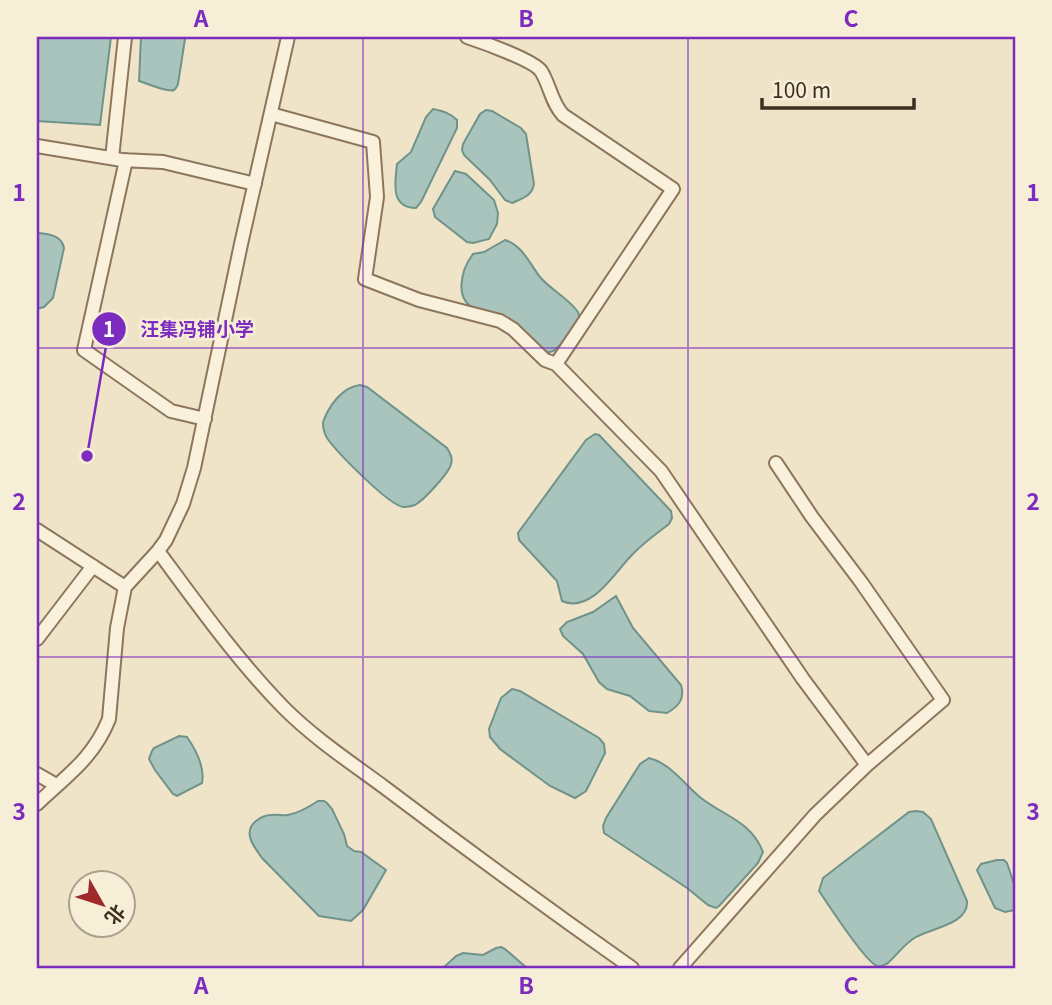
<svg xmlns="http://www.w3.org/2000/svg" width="1052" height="1005" font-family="Georgia,'Noto Sans SC',serif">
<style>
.water{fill:#a9c4bc;stroke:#6f938a;stroke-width:2}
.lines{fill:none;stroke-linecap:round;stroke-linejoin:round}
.minor-casing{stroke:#8d765c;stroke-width:16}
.minor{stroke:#faf1dc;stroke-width:12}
.grid{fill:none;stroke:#7b2cbf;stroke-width:2;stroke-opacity:0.55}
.leader{fill:none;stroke:#7b2cbf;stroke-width:2.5}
.callout-dot{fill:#7b2cbf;stroke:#f7eed8;stroke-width:2.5}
.mark-label{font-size:21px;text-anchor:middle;font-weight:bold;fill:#fff}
.callout-label{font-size:19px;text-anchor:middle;font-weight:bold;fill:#7b2cbf;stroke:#f7eed8;stroke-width:5;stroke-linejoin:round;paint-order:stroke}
.neatline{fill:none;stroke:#7b2cbf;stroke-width:2.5}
.grid-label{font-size:23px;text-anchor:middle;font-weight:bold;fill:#7b2cbf}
</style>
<rect width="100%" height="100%" fill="#f0e4c8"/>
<path class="water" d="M37,37H111L100,125L37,121Z
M141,37H183L185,39L178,84C177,86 176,89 174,90C168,93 146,83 139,81Z
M433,109C443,111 450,113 457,120V128L421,202L416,208C390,208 395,182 397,164L411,152L426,117Z
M486,110L492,111L521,128L526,134L534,184C532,196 523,198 512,203L505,200L490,180L464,155L462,150L463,144L480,114Z
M455,171L466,174L494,200L498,213L497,224L489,239L473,243L467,242L435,217L433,209Z
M37,233C48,234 62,235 64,248L53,298L44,307L37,309Z
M505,240C522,245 530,264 540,277C551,290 568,298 578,312L579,316L578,319C573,327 560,351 550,352C538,353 523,328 513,322C502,314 488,315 477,310C453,300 461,270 473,254L484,252Z
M360,385L367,387L447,448C450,453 453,458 451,464C449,473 424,500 415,505C412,506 408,507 404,507C390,507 336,451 327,438C324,433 323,427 323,422C329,406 342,387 360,385Z
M595,434L599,435L671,511L672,518L669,524C656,534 642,544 631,556C615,572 591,614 562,601L557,581L519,540L518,533L586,440Z
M616,596L633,628L681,685C685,699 679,706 667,713L649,711L630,696L607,689L599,682L583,654L563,636L560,629L567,622L593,612Z
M512,689L520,691L599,738L604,744L605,753L586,791L575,798L550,786L500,749L490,737L489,729L501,698Z
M179,736L187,737C196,750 205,767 202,783L177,796L173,794L155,770L149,759L152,751L154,748Z
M649,758C670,763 685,785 701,798C724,816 751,821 763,852L758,863L719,906L716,908L708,905L687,888L604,833L603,826L606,818L640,764Z
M318,801H324L327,803L332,809L344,834L347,846L354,851L361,852L386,870L363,910L351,921L319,916L262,858C254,847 242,832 256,821C261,817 266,815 271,815C277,814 283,816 288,815C299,813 309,807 318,801Z
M916,811L923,812L931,819L967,901C969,924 932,928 916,937C905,943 897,955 888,963C884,965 882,967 877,966C865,962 828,904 819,891L823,878L909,812Z
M997,860H1004L1007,863L1015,887V910L1005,912L995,908L977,870L981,864Z
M501,947L505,949L527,968H443L456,956L463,953L483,955L496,948Z"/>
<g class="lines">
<g class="minor-casing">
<path id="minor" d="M467,37C482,42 533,60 541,71C550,85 551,102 563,115L673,189L556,364
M271,114L373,142L377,197L365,279L419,300L500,321L513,329L545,360L556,364L661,471L803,679L867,765
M37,146L122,160L163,162L255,184
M112,158L125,37
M126,160L84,350L171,411L205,419
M37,530L125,587L158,551L166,540L183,504L194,468L241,244L288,37
M158,551C198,605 237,660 284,708C314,738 350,762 384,787C466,849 548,909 632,968
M37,639L93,566
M37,774L56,785
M37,804C66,776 93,759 109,719L117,628L125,587
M680,968L815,815L867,765L943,700L861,582L812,517L776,463"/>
</g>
<use href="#minor" class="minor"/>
</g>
<path class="grid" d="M363,37V968M688,37V968M37,348H1015M37,657H1015"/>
<path class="leader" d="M87 456L109 329"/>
<g class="callout-dot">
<circle cx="87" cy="456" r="7"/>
<circle cx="109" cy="329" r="18"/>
</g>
<g class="mark-label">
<text x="109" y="337">1</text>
</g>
<g class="callout-label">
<text x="197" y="336">汪集冯铺小学</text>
</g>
<rect width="1052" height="1005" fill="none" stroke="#f7eed8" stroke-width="77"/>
<g transform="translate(102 904) rotate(129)"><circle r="33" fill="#f7eed8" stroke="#ada18e" stroke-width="2"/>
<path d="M0-5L12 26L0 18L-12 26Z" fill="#9e2a2b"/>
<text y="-10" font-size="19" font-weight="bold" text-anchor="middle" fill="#3d2e20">北</text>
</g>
<path d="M762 98v10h152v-10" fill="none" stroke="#3d2e20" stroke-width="3.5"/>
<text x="772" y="98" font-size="21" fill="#3d2e20" stroke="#f7eed8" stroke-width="5" paint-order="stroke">100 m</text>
<rect x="38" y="38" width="976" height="929" class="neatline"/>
<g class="grid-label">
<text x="201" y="27">A</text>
<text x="526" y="27">B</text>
<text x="851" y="27">C</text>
<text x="19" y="201">1</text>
<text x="1033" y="201">1</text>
<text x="19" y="510">2</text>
<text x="1033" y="510">2</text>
<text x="19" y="820">3</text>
<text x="1033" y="820">3</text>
<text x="201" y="994">A</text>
<text x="526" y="994">B</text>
<text x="851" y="994">C</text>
</g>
</svg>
